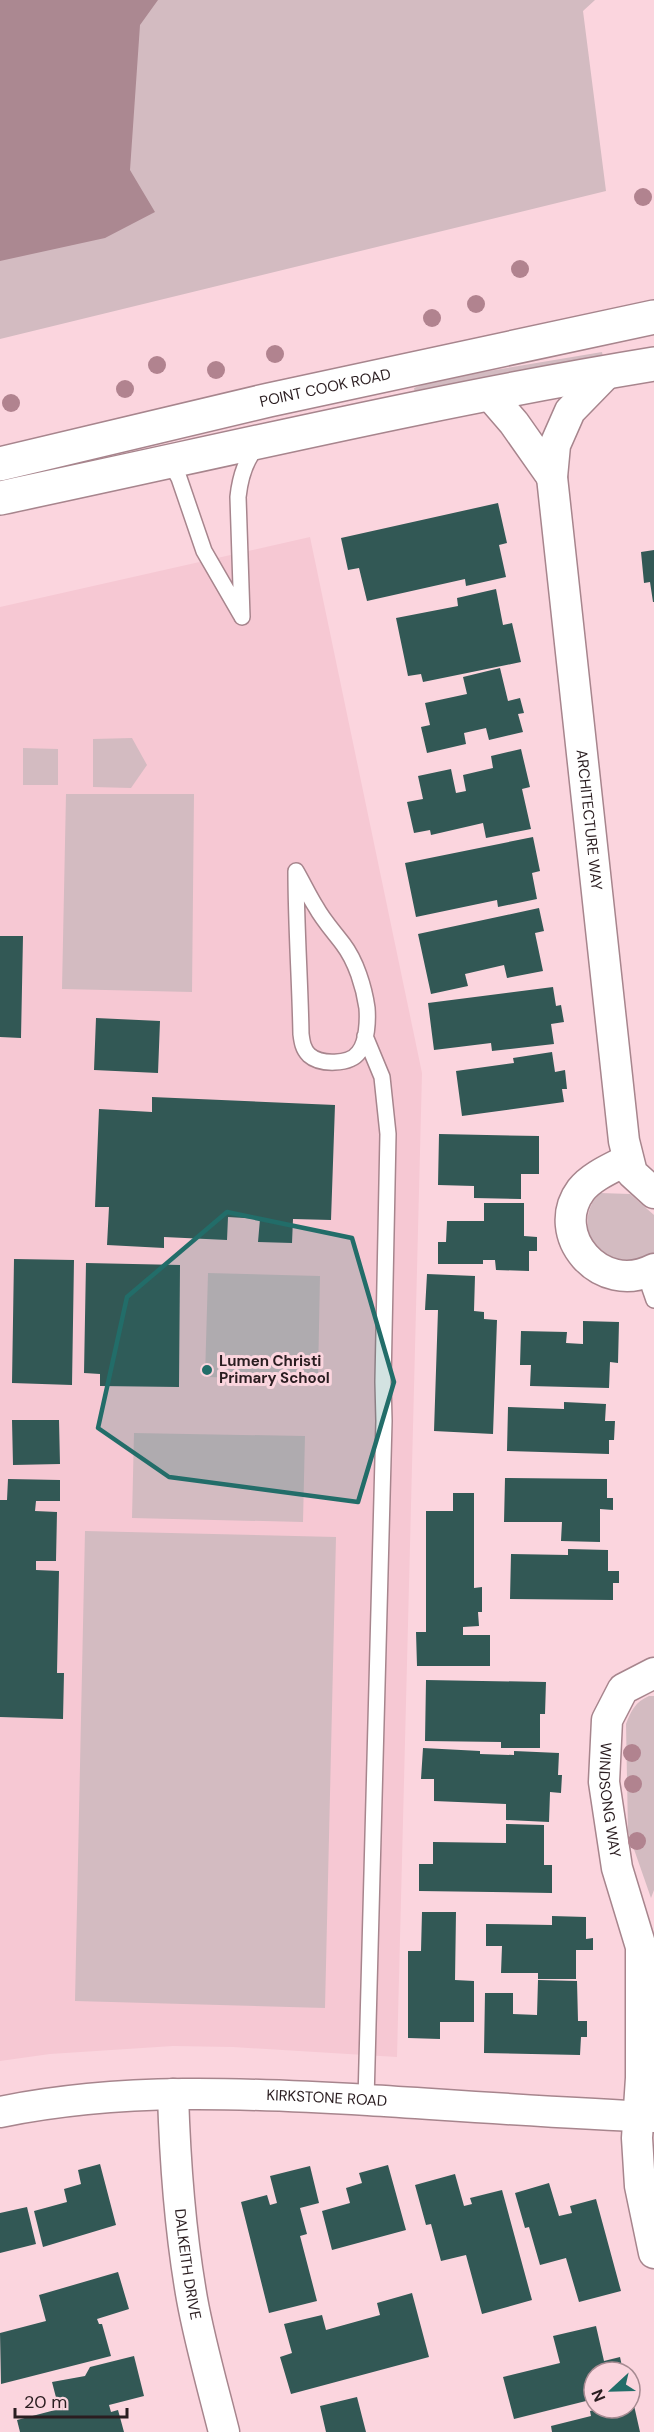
<svg xmlns="http://www.w3.org/2000/svg" width="654" height="2432" font-family="'DM Sans',sans-serif">
<style>
.built{fill:#f6c8d3}
.green{fill:#d3bbc1}
.water{fill:#ab8891}
.building{fill:#325855}
.lines{fill:none;stroke-linecap:round;stroke-linejoin:round}
.lane-casing{stroke:#a7858d;stroke-width:18}
.street-casing{stroke:#a7858d;stroke-width:33}
.secondary-casing{stroke:#a7858d;stroke-width:36}
.lane{stroke:#fff;stroke-width:15}
.street{stroke:#fff;stroke-width:30}
.secondary{stroke:#fff;stroke-width:33}
.tree{fill:#b1838f}
.marked{fill:#226d69;fill-opacity:0.2;stroke:#226d69;stroke-width:4.5;stroke-linejoin:round}
.poi-dot{fill:#226d69;stroke:#fbd5de;stroke-width:2}
.labels{text-anchor:middle;stroke-width:6;stroke-linejoin:round;paint-order:stroke}
.street-label{font-size:15px;fill:#2a1d20;stroke:#fbd5de}
.poi-label{font-size:15px;font-weight:bold;fill:#2a1d20;stroke:#fbd5de;text-anchor:start}
</style>
<rect width="100%" height="100%" fill="#fbd5de"/>
<path class="built" d="M310,537L422,1073L397,2057L233,2047L173,2046L50,2054L0,2061V607Z"/>
<path class="green" d="M0,0H595L583,11L606,191L0,339Z
M602,352L603,357L415,393L414,388L435,380Z
M132,738L147,765L131,788L93,787V739Z
M23,748L58,749V785H23Z
M66,794H194L192,992L62,989Z
M600,1193L630,1194L654,1215V1253L650,1256C640,1259 628,1263 617,1260C586,1253 578,1214 600,1193Z
M208,1273L320,1276L318,1379L205,1377Z
M134,1433L305,1436L303,1522L132,1518Z
M85,1531L336,1537L325,2008L75,2001Z
M649,1696H654V1890L651,1898L628,1832L626,1724C631,1711 635,1702 649,1696Z"/>
<path class="water" d="M0,0H158L140,25L130,170L155,212L105,238L0,261Z"/>
<path class="building" d="M498,503L507,543L499,545L506,577L466,586L465,579L367,601L359,568L348,570L341,538Z
M654,550V602H653L650,582L644,583L641,552Z
M496,589L503,625L512,623L521,662L423,682L421,674L408,676L396,618L458,606L457,598Z
M500,668L508,701L520,698L524,713L518,714L523,732L489,740L486,728L464,733L466,744L427,753L421,727L430,725L425,703L467,694L463,677Z
M521,749L530,787L522,789L531,829L486,838L483,823L431,835L430,830L414,833L407,802L423,799L418,776L451,769L456,793L466,791L463,775L493,768L491,756Z
M533,837L540,871L532,873L537,899L498,907L497,900L416,917L405,863Z
M539,908L544,931L535,933L543,971L507,978L504,965L465,974L468,986L431,994L418,934Z
M0,936H23L21,1038L0,1037Z
M553,987L556,1006L561,1005L564,1022L551,1024L554,1044L492,1051L491,1043L434,1050L428,1003Z
M96,1018L160,1021L158,1073L94,1070Z
M552,1052L555,1072L565,1070L567,1089H562L564,1102L462,1116L456,1071L514,1063L513,1058Z
M152,1097L335,1105L331,1220L293,1219L292,1243L258,1242L260,1219L228,1217L227,1240L164,1237V1248L107,1245L109,1207H95L99,1109L152,1112Z
M439,1134L539,1136V1174H521V1199L474,1198V1186L438,1185Z
M484,1203H524V1236L537,1237V1251H529V1271L496,1270L495,1260H483V1264H438V1242H446L447,1221H484Z
M14,1259L74,1260L72,1385L12,1383Z
M86,1263L180,1265L179,1387L100,1386V1374L84,1373Z
M427,1274L475,1276L474,1311L484,1312V1319L497,1320L493,1434L434,1431L438,1310H425Z
M583,1321L619,1322L618,1363L610,1362L609,1388L530,1386L531,1365H520L521,1331L567,1332L566,1343L583,1344Z
M564,1402L606,1404L605,1421H615L614,1440H609V1454L507,1451L508,1407L564,1409Z
M12,1420H59L60,1464L13,1465Z
M505,1478L607,1479V1498H613V1510L600,1509V1542L561,1541L562,1522H504Z
M8,1479L60,1480V1501H36L35,1511L57,1512L56,1561H36V1570L59,1571L57,1673H64L63,1719L0,1717V1500H7Z
M453,1493H474V1588L482,1587V1612H478L479,1626L463,1627V1635H490V1666H417L416,1632H426V1511H453Z
M568,1549L608,1550V1571H619V1583H613V1600L510,1599L511,1554L568,1555Z
M426,1680L546,1682L545,1714H540V1748H501V1742L425,1741Z
M423,1748L480,1751V1754L514,1755V1751L559,1753L558,1775H562L561,1793L550,1792L549,1822L506,1820V1804L434,1801V1779H421Z
M506,1824L544,1825V1865H552V1893L419,1891V1864H433V1842L506,1843Z
M422,1912H456L455,1980L474,1981V2022H440V2039L408,2038V1951H421Z
M552,1916L586,1917V1939L593,1938V1950H576V1979H538V1973H501L502,1946H486V1924L552,1925Z
M538,1980L577,1981L578,2021H587V2037H581L580,2055L484,2053L485,1993H513V2014L537,2015Z
M100,2164L116,2225L43,2247L34,2211L67,2202L64,2189L81,2184L78,2170Z
M388,2165L406,2230L332,2250L322,2211L350,2203L346,2188L362,2183L359,2173Z
M310,2166L319,2203L300,2208L307,2234L300,2236L317,2301L269,2313L241,2202L267,2195L270,2205L277,2203L270,2176Z
M455,2174L464,2206L472,2204L470,2198L502,2190L532,2300L482,2314L466,2255L441,2261L431,2224L426,2225L415,2185Z
M549,2183L559,2216L572,2213L570,2206L596,2199L621,2291L579,2302L566,2258L540,2265L529,2227L525,2228L515,2193Z
M27,2207L36,2244L0,2253V2213Z
M118,2272L129,2309L97,2319L99,2324H102L111,2356L1,2384L0,2333L46,2321L39,2295Z
M412,2293L429,2357L291,2394L280,2357L292,2353L284,2324L322,2315L326,2330L380,2315L377,2303Z
M596,2326L604,2361L620,2357L623,2371L594,2372V2399L514,2419L503,2377L560,2363L553,2336Z
M134,2356L144,2396L109,2405L111,2412L118,2410L124,2432H20L17,2420L59,2409L52,2382L85,2376L90,2367Z
M357,2397L366,2432H326L320,2406Z
M630,2401H633L640,2432H552L551,2426L591,2416L590,2411L602,2408H630Z"/>
<g class="lines">
<g class="lane-casing">
<path id="lane" d="M170,462L179,478L204,551L241,615
M242,617L238,497C240,478 245,460 258,445
M296,871C303,883 309,896 316,907C323,920 334,932 343,944C356,961 364,987 367,1008C368,1021 367,1042 359,1052C350,1065 320,1065 309,1055C303,1049 302,1042 301,1034C300,980 296,926 296,871Z
M365,1036L382,1077L388,1134L383,1382L384,1421L366,2100
M645,1274L654,1300"/>
</g>
<g class="street-casing">
<g id="street">
<path id="s1" d="M609,371L570,411L555,445L552,477L624,1141L632,1173L654,1193"/>
<path d="M489,394L514,423L552,477"/>
<path d="M627,1160C612,1168 592,1176 581,1190C548,1234 600,1297 654,1269"/>
<path id="s2" d="M654,1673L623,1689L607,1720L604,1782L617,1868L641,1947V2078L637,2138L640,2186L654,2253"/>
<path id="s3" d="M173,2094C175,2162 180,2231 192,2299C200,2343 213,2388 224,2432"/>
<path id="s4" d="M0,2112C121,2087 245,2093 368,2100C463,2106 558,2113 654,2117"/>
</g>
</g>
<g class="secondary-casing">
<g id="secondary">
<path id="s5" d="M0,464L269,400L654,317"/>
<path d="M0,498C218,452 434,400 654,364"/>
</g>
</g>
<use href="#lane" class="lane"/>
<use href="#street" class="street"/>
<use href="#secondary" class="secondary"/>
</g>
<g class="tree">
<circle cx="643" cy="197" r="9"/>
<circle cx="520" cy="269" r="9"/>
<circle cx="476" cy="304" r="9"/>
<circle cx="432" cy="318" r="9"/>
<circle cx="275" cy="354" r="9"/>
<circle cx="157" cy="365" r="9"/>
<circle cx="216" cy="370" r="9"/>
<circle cx="125" cy="389" r="9"/>
<circle cx="11" cy="403" r="9"/>
<circle cx="632" cy="1753" r="9"/>
<circle cx="633" cy="1784" r="9"/>
<circle cx="637" cy="1841" r="9"/>
</g>
<path class="marked" d="M227,1212L352,1238L394,1382L358,1502L169,1477L98,1428L127,1297Z"/>
<circle class="poi-dot" cx="207" cy="1370" r="6"/>
<g class="labels">
<g class="street-label">
<text dy="5" stroke="none"><textPath href="#s5" startOffset="334">POINT COOK ROAD</textPath></text>
<text dy="5" stroke="none"><textPath href="#s1" startOffset="470">ARCHITECTURE WAY</textPath></text>
<text dy="5" stroke="none"><textPath href="#s2" startOffset="150">WINDSONG WAY</textPath></text>
<text dy="5" stroke="none"><textPath href="#s4" startOffset="328">KIRKSTONE ROAD</textPath></text>
<text dy="5" stroke="none"><textPath href="#s3" startOffset="171">DALKEITH DRIVE</textPath></text>
</g>
<g class="poi-label">
<text x="219" y="1366">Lumen Christi<tspan x="219" dy="17">Primary School</tspan></text>
</g>
</g>
<g transform="translate(612 2390) rotate(248)"><circle r="28" fill="#fbd5de" stroke="#a78b92" stroke-width="1.5"/>
<path d="M0-4.5L10 22L0 15L-10 22Z" fill="#226d69"/>
<text y="-9" font-size="16" font-weight="bold" text-anchor="middle" fill="#2a1d20">N</text>
</g>
<path d="M15 2408v9h112v-9" fill="none" stroke="#2a1d20" stroke-width="3"/>
<text x="24" y="2408" font-size="18" fill="#2a1d20" stroke="#fbd5de" stroke-width="4.5" paint-order="stroke">20 m</text>
</svg>
